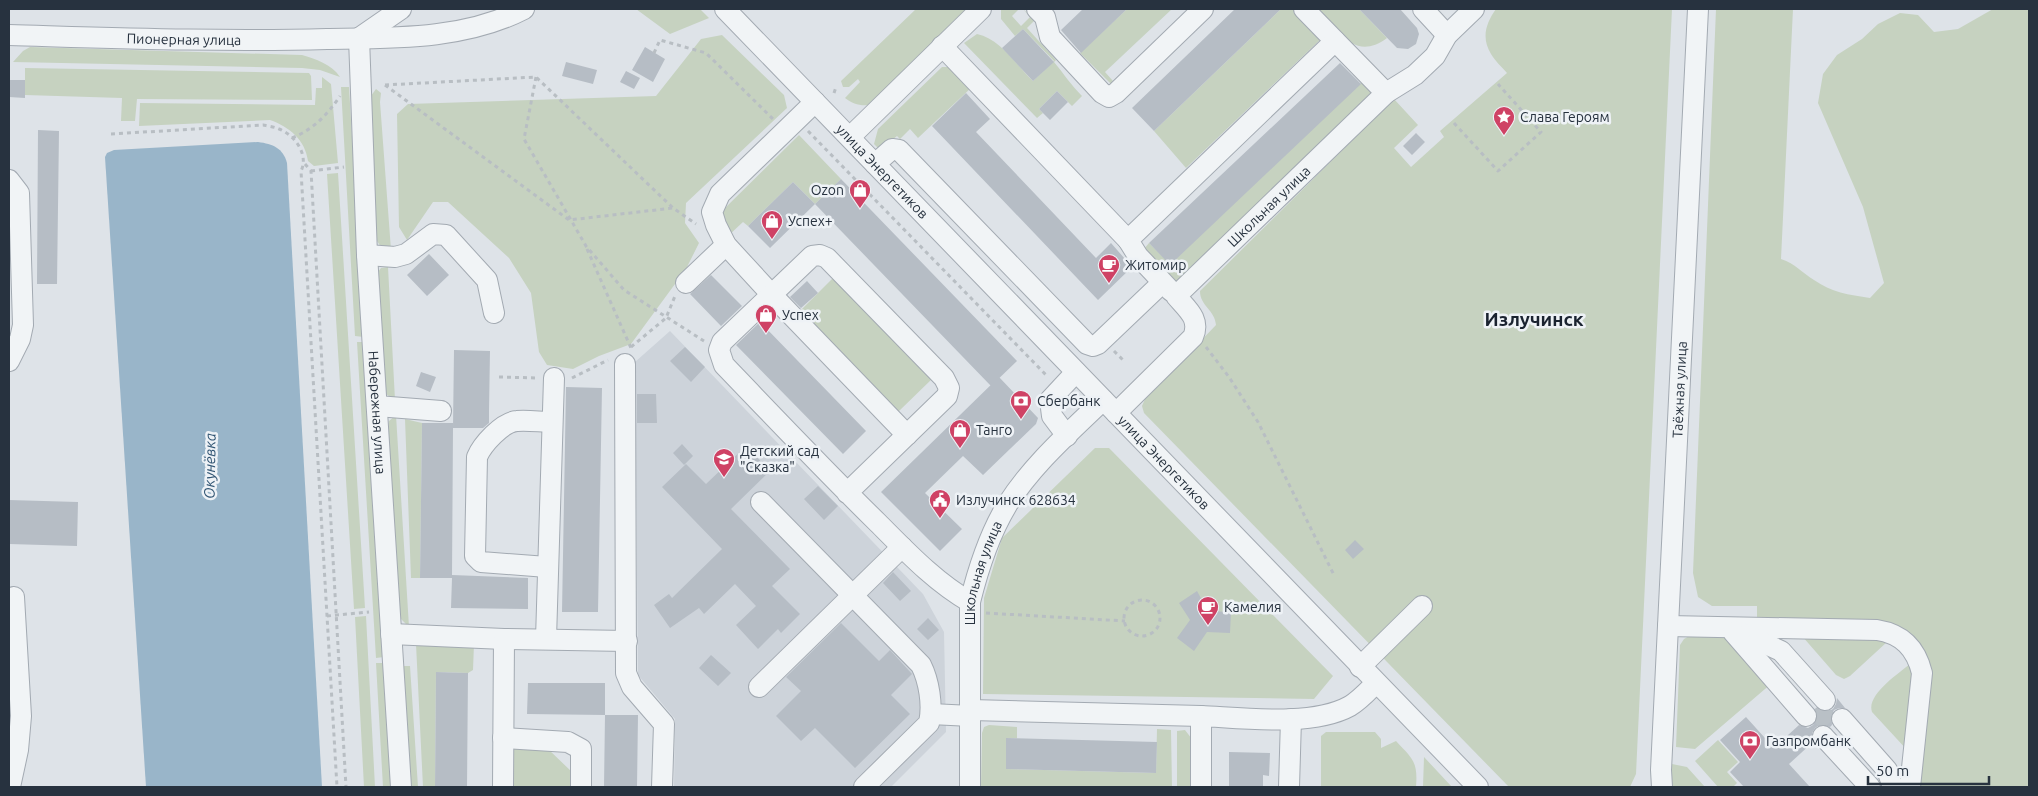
<svg xmlns="http://www.w3.org/2000/svg" width="2038" height="796" font-family="Ubuntu,sans-serif">
<style>
.built{fill:#cdd3da}
.green{fill:#c6d2c0}
.water{fill:#99b5c9}
.building{fill:#b6bdc5}
.lines{fill:none;stroke-linecap:round;stroke-linejoin:round}
.minor-tunnel{stroke:#b9c0c6;stroke-width:20;stroke-dasharray:20 10;stroke-linecap:butt}
.minor-casing{stroke:#a3aab2;stroke-width:22}
.path{stroke:#b8bec3;stroke-width:3;stroke-dasharray:4 4;stroke-linecap:butt}
.minor{stroke:#f1f4f6;stroke-width:20}
.labels{text-anchor:middle;stroke-width:5;stroke-linejoin:round;paint-order:stroke}
.street-label{font-size:14px;fill:#27323f;stroke:#eef2f6}
.poi-label{font-size:14px;fill:#27323f;stroke:#eef2f6;text-anchor:start}
.water-label{font-size:15px;font-style:italic;fill:#315573;stroke:#eef2f6}
.district-label{font-size:19px;font-weight:bold;fill:#1a2330;stroke:#eef2f6}
</style>
<rect width="100%" height="100%" fill="#dee3e8"/>
<path class="built" d="M670,331L923,594L944,632L946,732L891,787H674L675,719L638,675L635,362Z"/>
<path class="green" d="M636,9H700L709,18L670,34Z
M916,9H971L870,105C859,106 853,104 845,98L860,82L858,79L849,87H843L841,81Z
M1001,9H1019L1012,16L1021,26L1030,17L1023,9L1035,20L1027,28L1056,60L1054,62C1064,74 1071,85 1082,96L1072,106L1057,91L1039,109L1043,113L1037,118L964,43L977,34C1001,39 1016,65 1033,81L1054,61L1023,29L1015,36L1001,19Z
M1127,9H1172L1105,72L1113,81L1111,84L1080,53Z
M1281,9H1294L1322,38L1186,168L1154,131Z
M1316,9H1359L1387,38C1355,62 1338,31 1316,9Z
M1496,9H1672L1636,774L1630,787H1509L1144,413L1142,406L1145,399L1216,325C1215,310 1200,306 1200,291L1394,99L1418,125L1394,148L1411,167L1444,137L1440,131L1507,73C1502,67 1495,61 1491,54C1481,38 1486,23 1496,9Z
M1716,9H1793L1781,259C1796,264 1801,272 1814,280C1831,292 1849,295 1870,298L1884,283L1863,207L1818,103L1823,74L1837,55L1862,39L1878,24L1900,13L1918,15L1934,32L1958,29L1993,9H2029V787H1919L1927,661L1924,650L1905,630L1757,621V606H1712L1698,597L1693,573Z
M722,35L784,95L787,108L686,203L685,223L699,243L686,269L631,344L599,356L573,369L547,365L539,352L531,293L509,258L448,202H433L407,240L399,227L397,114L408,104L656,96L701,39Z
M30,47L302,55C315,59 332,64 340,77L320,70L302,68L13,62L23,51Z
M942,67H948L972,87L918,138L910,129L900,139L897,136L880,150L874,144L878,129Z
M25,68L309,73L311,76L312,100L137,99L135,121H121L122,98L25,95Z
M322,77L331,84L338,163L314,166L308,161C305,139 289,127 270,120L139,126L140,103L315,105L316,88H322Z
M1362,82L1374,93L1182,283L1175,282L1144,249L1149,243L1170,264Z
M341,87H349L364,337L355,336Z
M376,89L381,93L380,102L391,250L381,247L375,238L368,100Z
M799,135L841,179L815,204L793,182L748,226L743,222L728,236L719,218L723,210Z
M338,173L365,608L354,609L327,174Z
M388,267L395,400L386,394L378,272L381,268Z
M834,277L933,378L898,412L800,311Z
M357,342H364L384,657L376,658Z
M396,415L409,627L401,619L399,612L388,431L389,421Z
M405,419L422,423L420,578H411Z
M1095,448H1109L1333,676L1314,699L983,694L984,598L1002,538Z
M366,616L375,787H364L355,617Z
M1691,635H1720L1730,639L1772,683L1695,749L1676,747L1680,645L1684,639Z
M1802,636L1883,638L1887,642L1850,676L1844,679L1836,675Z
M416,644H474L473,670L468,673L436,672L435,787H423Z
M376,663H385L393,787H383Z
M1910,664H1913L1908,751L1872,712C1866,695 1898,674 1910,664Z
M403,666H410L418,787H409Z
M989,725L1017,727V738H1006V769L1156,773L1157,729L1171,730L1172,787H981L982,733L984,727Z
M1185,730L1195,743L1194,787H1177V731Z
M1326,732H1375L1381,739V748L1396,741C1413,759 1418,762 1416,787H1321V736Z
M1718,740L1738,762L1727,772L1737,783L1733,787H1718L1695,761Z
M513,745L547,748L573,773L578,787H512Z
M1424,757L1452,787H1423Z
M1672,764L1687,767L1705,787H1670Z"/>
<path class="water" d="M258,142C273,144 283,148 287,163L322,787H146L105,157L107,153L114,150Z"/>
<path class="building" d="M1083,9H1127L1081,53L1061,30Z
M1235,9H1281L1154,131L1132,108Z
M1359,9H1400L1417,28L1419,34L1416,44L1408,49L1397,48Z
M1023,29L1054,62L1033,81L1002,48Z
M645,47L665,59L653,82L632,70Z
M566,62L597,70L593,84L562,76Z
M1340,63L1361,84L1170,265L1149,243Z
M626,71L640,78L634,89L620,82Z
M9,80H25V98L9,97Z
M1057,91L1068,102L1050,120L1039,109Z
M966,93L990,119L976,132L1096,258L1111,243L1132,267L1098,300L932,126Z
M38,130L59,131L57,284H37Z
M1416,133L1425,142L1412,155L1403,146Z
M841,179L1017,361L991,386L815,204Z
M793,182L815,204L770,248L748,226Z
M429,254L449,275L427,296L407,275Z
M711,275L742,306L721,326L690,294Z
M807,281L818,293L801,308L790,297Z
M760,322L866,431L843,454L736,345Z
M685,347L705,367L691,382L670,361Z
M454,350L490,351L489,411V423L483,428H453L452,575L528,578V609L451,608L452,578H420L422,423H453V427Z
M421,372L436,377L430,392L416,386Z
M999,377L1038,418L1036,424L983,475L963,456L925,493L962,529L940,551L881,492Z
M566,387L602,388L598,612H562Z
M637,394H656L657,423H637Z
M682,444L693,456L684,465L673,453Z
M746,446L770,471L731,509L790,569L772,586L800,614L781,633L778,629L758,649L736,625L756,606L735,584L704,614L699,608L670,628L654,605L669,594L672,598L722,549L662,487L686,464L706,484Z
M818,486L838,506L824,520L804,499Z
M9,500L78,502L77,546L9,544Z
M1355,540L1364,549L1353,559L1345,550Z
M893,572L911,591L900,601L883,583Z
M1197,591L1208,611L1231,612L1230,633L1207,632L1194,651L1177,638L1190,620L1179,603Z
M928,618L939,630L928,640L917,629Z
M841,623L879,661L890,650L912,674L891,695L910,714L855,768L815,728L801,741L776,716L801,691L786,677Z
M711,655L731,673L718,686L699,668Z
M436,672L468,673L467,787H435Z
M528,683H605V715L527,714Z
M1837,698L1845,708H1839L1834,710L1831,716L1832,725L1830,727L1821,724L1815,728L1812,733L1813,742L1789,764L1810,787H1744L1730,772L1740,762L1720,740L1746,717L1774,748L1799,725L1808,728L1813,725L1817,719L1816,710L1817,709L1827,712L1833,709L1836,704Z
M605,715H638L637,787H604Z
M1006,738L1157,742L1156,773L1006,769Z
M1229,752L1270,753L1269,776L1263,775V787H1229Z"/>
<g class="lines">
<path class="minor-tunnel" d="M1816,708L1833,728"/>
<g class="minor-casing">
<g id="minor">
<path id="s1" d="M725,9L1478,787"/>
<path d="M1037,9L1045,17L1050,37L1102,93L1109,97L1116,93L1203,9"/>
<path d="M1304,9L1386,93"/>
<path d="M1423,9L1447,35"/>
<path id="s2" d="M9,35C115,38 221,42 327,39C393,38 464,40 524,9"/>
<path id="s3" d="M359,38L367,255L401,787"/>
<path d="M359,38L401,9"/>
<path d="M942,46L1128,240"/>
<path d="M815,102L720,194L712,212L716,225L726,245L771,294L907,435"/>
<path d="M850,137L981,9"/>
<path d="M875,164L892,149L899,150L1087,344L1093,346L1098,344L1162,283"/>
<path d="M9,180L19,193L23,325L20,339L9,361"/>
<path d="M367,255L395,257L406,254L433,234L446,235L487,280L494,313"/>
<path d="M686,283L726,245"/>
<path d="M1171,291L1138,256L1128,240L1335,41"/>
<path d="M625,364L626,673L632,687L664,724L662,787"/>
<path d="M377,406L441,411"/>
<path id="s4" d="M1116,413L1193,337C1201,319 1187,309 1176,296L1386,93L1415,75L1435,56L1447,35L1474,9"/>
<path d="M1067,436L1052,416L1050,400L1076,372"/>
<path d="M847,493L947,396L949,388L944,378L827,258L820,255L812,256L722,342L719,350L724,365C775,418 825,471 878,523C906,551 935,582 970,602"/>
<path d="M761,502L921,665C929,681 933,705 929,723L864,787"/>
<path d="M547,567L481,562L475,556L477,457C482,445 502,422 517,421C528,420 541,422 552,422"/>
<path d="M1668,626L1877,630C1902,634 1916,648 1922,673L1910,787"/>
<path d="M1737,631L1781,651L1825,700"/>
<path d="M1733,632L1806,716"/>
<path d="M391,634L504,639L627,641"/>
<path d="M546,639L554,378"/>
<path d="M1360,667L1422,606"/>
<path d="M759,687L902,547"/>
<path d="M971,710L1201,716"/>
<path d="M931,714L971,716"/>
<path d="M1842,719L1887,770L1893,787"/>
<path d="M1823,736L1870,787"/>
<path d="M503,738L568,742L581,749V787"/>
<path d="M10,787L18,750L21,716L14,597"/>
<path d="M503,787L504,639"/>
<path id="s5" d="M970,787V602C978,569 989,535 1007,505C1032,465 1070,432 1103,400"/>
<path d="M1201,787V716C1243,718 1312,727 1350,706C1360,700 1368,691 1376,683"/>
<path d="M1289,787L1291,719"/>
<path id="s6" d="M1662,787L1661,770L1698,9"/>
</g>
</g>
<path class="path" d="M654,53L660,40L706,53L774,120
M536,77L524,139L586,246L624,290L704,341
M385,85L536,77L673,208L696,224
M385,85L569,220L673,208
M834,93L836,87
M1454,123L1498,171L1541,132L1498,84
M808,131L1048,377
M111,134L263,125C268,126 275,127 279,129C295,135 309,155 301,171L337,787
M292,138C314,129 327,115 340,96
M305,164L311,171L346,787
M311,171L344,167
M587,249L631,348
M631,347L666,318L675,296
M1206,347L1229,377L1258,422L1334,575
M1114,351L1124,361
M499,377L538,378
M572,378L608,360
M1124 618a18 18 0 1 1 36 0a18 18 0 1 1-36 0Z
M986,613L1125,621
M327,616L369,612"/>
<use href="#minor" class="minor"/>
</g>
<defs>
<g id="sight-pin" transform="scale(1.125)"><path d="M0 17L-7.5 6A9.5 9.5 0 1 1 7.5 6Z" fill="#cf4265" stroke="#eef2f6"/><path d="M0-6L1.8-2.2L6-1.7L2.9 1.2L3.7 5.4L0 3.3L-3.7 5.4L-2.9 1.2L-6-1.7L-1.8-2.2Z" fill="#fff"/></g>
<g id="shop-pin" transform="scale(1.125)"><path d="M0 17L-7.5 6A9.5 9.5 0 1 1 7.5 6Z" fill="#cf4265" stroke="#eef2f6"/><path d="M-5-2.5h2.3a2.7 3.5 0 0 1 5.4 0H5L5.5 6h-11ZM-1.5-2.5h3a1.5 2.3 0 0 0-3 0Z" fill="#fff"/></g>
<g id="cafe-pin" transform="scale(1.125)"><path d="M0 17L-7.5 6A9.5 9.5 0 1 1 7.5 6Z" fill="#cf4265" stroke="#eef2f6"/><path d="M-5.5-4.5H6V0H3Q3 3.5 0 3.5H-2.5Q-5.5 3.5-5.5 0ZM3-3.2v2h1.7v-2ZM-6 4.5H4V6H-6Z" fill="#fff"/></g>
<g id="bank-pin" transform="scale(1.125)"><path d="M0 17L-7.5 6A9.5 9.5 0 1 1 7.5 6Z" fill="#cf4265" stroke="#eef2f6"/><path d="M-6-4H6V4H-6ZM0-2.3a2.3 2.3 0 1 0 0 4.6a2.3 2.3 0 1 0 0-4.6Z" fill="#fff"/></g>
<g id="school-pin" transform="scale(1.125)"><path d="M0 17L-7.5 6A9.5 9.5 0 1 1 7.5 6Z" fill="#cf4265" stroke="#eef2f6"/><path d="M0-5L7-2L0 1L-7-2ZM-4 1L0 2.5L4 1V4Q0 6-4 4Z" fill="#fff"/></g>
<g id="civic-pin" transform="scale(1.125)"><path d="M0 17L-7.5 6A9.5 9.5 0 1 1 7.5 6Z" fill="#cf4265" stroke="#eef2f6"/><path d="M-.6-6.5H3V-4.5H.6V-3L4-1V1h2V6H-6V1h2V-1L-.6-3ZM-1.2 2.5V6h2.4V2.5Z" fill="#fff"/></g>
</defs>
<g fill-rule="evenodd">
<use href="#sight-pin" x="1504" y="117"/>
<use href="#shop-pin" x="860" y="190"/>
<use href="#shop-pin" x="772" y="221"/>
<use href="#cafe-pin" x="1109" y="265"/>
<use href="#shop-pin" x="766" y="315"/>
<use href="#bank-pin" x="1021" y="401"/>
<use href="#shop-pin" x="960" y="430"/>
<use href="#school-pin" x="724" y="459"/>
<use href="#civic-pin" x="940" y="500"/>
<use href="#cafe-pin" x="1208" y="607"/>
<use href="#bank-pin" x="1750" y="741"/>
</g>
<g class="labels">
<g class="street-label">
<text dy="5" stroke="none"><textPath href="#s2" startOffset="175">Пионерная улица</textPath></text>
<text dy="5" stroke="none"><textPath href="#s1" startOffset="226">улица Энергетиков</textPath></text>
<text dy="5" stroke="none"><textPath href="#s4" startOffset="285">Школьная улица</textPath></text>
<text dy="5" stroke="none"><textPath href="#s6" startOffset="398">Таёжная улица</textPath></text>
<text dy="5" stroke="none"><textPath href="#s3" startOffset="375">Набережная улица</textPath></text>
<text dy="5" stroke="none"><textPath href="#s1" startOffset="631">улица Энергетиков</textPath></text>
<text dy="5" stroke="none"><textPath href="#s5" startOffset="216">Школьная улица</textPath></text>
</g>
<g class="poi-label">
<text x="1520" y="122">Слава Героям</text>
<text x="844" y="195" text-anchor="end">Ozon</text>
<text x="788" y="226">Успех+</text>
<text x="1125" y="270">Житомир</text>
<text x="782" y="320">Успех</text>
<text x="1037" y="406">Сбербанк</text>
<text x="976" y="435">Танго</text>
<text x="740" y="456">Детский сад<tspan x="740" dy="16">"Сказка"</tspan></text>
<text x="956" y="505">Излучинск 628634</text>
<text x="1224" y="612">Камелия</text>
<text x="1766" y="746">Газпромбанк</text>
</g>
<g class="water-label">
<text transform="translate(210 466) rotate(-89)" y="5">Окунёвка</text>
</g>
<g class="district-label">
<text x="1534" y="326">Излучинск</text>
</g>
</g>
<rect width="2038" height="796" fill="none" stroke="#27323f" stroke-width="20"/>
<path d="M1868 776v8h121v-8" fill="none" stroke="#27323f" stroke-width="2.5"/>
<text x="1876" y="776" font-size="15" fill="#27323f" stroke="#eef2f6" stroke-width="4" paint-order="stroke">50 m</text>
</svg>
